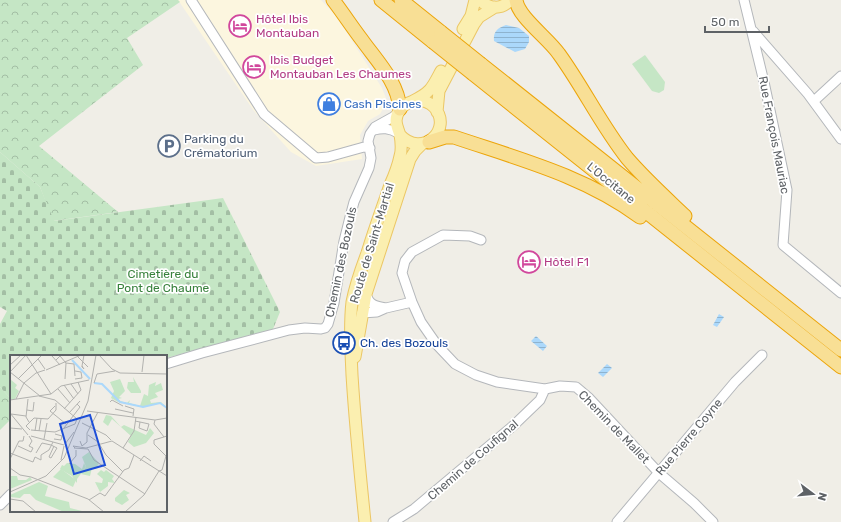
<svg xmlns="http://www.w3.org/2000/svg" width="841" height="522" font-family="Rubik,sans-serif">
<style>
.commercial{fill:#fcf6df}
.green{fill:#c5e6c5}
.forest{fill:url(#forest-crowns)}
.cemetery{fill:url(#cemetery-stones)}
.water{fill:url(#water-rules)}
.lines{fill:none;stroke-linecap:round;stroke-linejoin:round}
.minor-casing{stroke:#b4b7bb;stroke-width:11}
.major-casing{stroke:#ebc664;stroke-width:13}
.highway-casing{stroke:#eca50b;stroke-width:15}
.minor{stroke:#fff;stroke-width:9}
.major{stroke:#fbefb0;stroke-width:11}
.highway{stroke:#f8df95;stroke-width:13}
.highway-bridge-casing{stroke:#eca50b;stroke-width:15;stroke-linecap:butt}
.highway-bridge{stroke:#f8df95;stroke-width:13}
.labels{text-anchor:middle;stroke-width:3.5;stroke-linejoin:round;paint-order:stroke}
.hotel-label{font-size:12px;fill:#b23c85;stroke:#fff;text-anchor:start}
.shop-label{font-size:12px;fill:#366cbe;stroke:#fff;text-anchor:start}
.street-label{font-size:12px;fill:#5e6266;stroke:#fff}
.service-label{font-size:12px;fill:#4e5e75;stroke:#fff;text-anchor:start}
.park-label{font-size:12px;fill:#39823d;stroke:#fff}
.transit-label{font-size:12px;fill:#164399;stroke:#fff;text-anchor:start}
.inset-river{fill:none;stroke:#abd8fb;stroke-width:2}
.inset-road{fill:none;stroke:#b2b2af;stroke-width:1}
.view{fill:#1d4ed8;fill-opacity:0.15;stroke:#1d4ed8;stroke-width:2}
.inset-edge{fill:none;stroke:#5e6266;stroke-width:2}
</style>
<defs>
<pattern id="forest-crowns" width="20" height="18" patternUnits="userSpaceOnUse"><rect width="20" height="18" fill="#c5e6c5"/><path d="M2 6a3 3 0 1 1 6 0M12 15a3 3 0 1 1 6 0" fill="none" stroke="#a3bea4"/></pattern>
<pattern id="cemetery-stones" width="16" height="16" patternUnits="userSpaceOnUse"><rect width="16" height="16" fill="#c5e6c5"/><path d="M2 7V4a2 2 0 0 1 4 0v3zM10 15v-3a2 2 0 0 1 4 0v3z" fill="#a3bea4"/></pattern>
<pattern id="water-rules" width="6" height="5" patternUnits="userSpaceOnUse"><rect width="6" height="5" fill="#abd8fb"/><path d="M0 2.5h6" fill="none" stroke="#8eb3cf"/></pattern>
</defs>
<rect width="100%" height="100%" fill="#f0eee7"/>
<path class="commercial" d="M178,0H321L337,17L382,88L386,98L384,107L380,114L368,121L360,135L362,159L316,166L291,152L254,111Z"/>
<path class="green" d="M645,55L665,82L664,90L659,93L652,91L632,64Z"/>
<path class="forest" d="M0,0H178L180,2L127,38L143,65L39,146L118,212L53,221L40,187L0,152Z
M0,387L11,399V419L0,430Z"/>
<path class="cemetery" d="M0,152L40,187L54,221L223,198L280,312L273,329L166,358V356H11V399L0,387V324L7,311L0,307Z"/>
<path class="water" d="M506,25L519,28L529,36V42L525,49L515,52L494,41C493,31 498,28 506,25Z
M719,314L724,317L717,327L713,325Z
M536,336L547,346L543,351L531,341Z
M607,364L612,368L603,377L598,373Z"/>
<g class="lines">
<g class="minor-casing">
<path id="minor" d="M191,0L264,114L316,158L328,157L364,147L370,148
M744,0L764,82L787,190L783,245L841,293
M753,31L808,94L841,139
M814,101L841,76
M374,130C383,128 389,128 398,133
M481,240L470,236L443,235L412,252L405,261L402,273L412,302L421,322L437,345L455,364L476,375L497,382L545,389L560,386L576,387L589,398L659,473L694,503L713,522
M366,294C369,305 375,306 386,308
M362,313L377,312L386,308L412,302
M166,364L202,353L289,330L305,328L321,329L325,328L328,324L334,303L344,241L350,217L354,202L369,168L371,158L368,141L370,134L375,127L393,117L398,113
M0,505L11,494
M393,522L414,509L514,425L540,400L545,389
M617,522L735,382L762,355"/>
</g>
<g class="major-casing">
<path id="major" d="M480,0C489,9 502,10 510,0
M463,29L471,16L475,0
M413,101C431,92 432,88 441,71
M437,112L439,91L474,24L479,17L495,7
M355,357L366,294L410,159L415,151L422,144
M365,522C360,473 355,424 352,375C351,350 349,327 352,302C355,286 361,269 367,253C374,230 382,208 390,185C394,176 398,166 400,156C402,151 401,140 400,135C397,126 393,119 400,110C408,99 424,97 434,107C454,129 422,159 400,135"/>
</g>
<g class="highway-casing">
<path id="highway" d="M333,0C343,13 352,27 362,40C377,61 398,82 400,109
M381,0L433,42
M401,0L441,32
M516,0C518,17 548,38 559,54C583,87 601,125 627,158C645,179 665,197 685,216
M481,64L841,350
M473,74L841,367
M429,142L445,137H454C519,159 585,176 640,217"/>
</g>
<use href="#minor" class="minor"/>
<use href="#major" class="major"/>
<use href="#highway" class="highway"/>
<g class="highway-bridge-casing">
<path id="highway-bridge" d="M441,32L481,64
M433,42L473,74"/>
</g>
<use href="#highway-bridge" class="highway-bridge"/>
</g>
<defs>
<g id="hotel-ring" transform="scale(1.15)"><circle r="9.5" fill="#fff" stroke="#d1479c" stroke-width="1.5"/><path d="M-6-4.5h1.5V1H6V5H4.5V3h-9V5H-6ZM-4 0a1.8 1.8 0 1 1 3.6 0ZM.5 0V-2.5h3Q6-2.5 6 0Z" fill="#d1479c"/></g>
<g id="shop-ring" transform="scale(1.15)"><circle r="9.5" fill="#fff" stroke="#3f7fe0" stroke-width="1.5"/><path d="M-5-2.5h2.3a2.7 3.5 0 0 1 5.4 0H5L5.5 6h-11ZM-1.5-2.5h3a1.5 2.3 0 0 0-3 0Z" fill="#3f7fe0"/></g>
<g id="parking-ring" transform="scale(1.15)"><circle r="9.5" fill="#fff" stroke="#5c6f8a" stroke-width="1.5"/><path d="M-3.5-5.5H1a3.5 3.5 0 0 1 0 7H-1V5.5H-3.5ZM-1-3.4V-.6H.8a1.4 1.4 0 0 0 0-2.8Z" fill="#5c6f8a"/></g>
<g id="bus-ring" transform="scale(1.15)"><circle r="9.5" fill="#fff" stroke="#1a4fb4" stroke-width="1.5"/><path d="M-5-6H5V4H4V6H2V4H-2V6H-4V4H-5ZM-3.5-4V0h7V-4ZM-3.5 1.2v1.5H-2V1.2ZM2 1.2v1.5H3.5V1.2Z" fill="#1a4fb4"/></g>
</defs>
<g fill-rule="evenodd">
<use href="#hotel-ring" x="240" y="26"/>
<use href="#hotel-ring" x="254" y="67"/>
<use href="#shop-ring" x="329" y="104"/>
<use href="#parking-ring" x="169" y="146"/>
<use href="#hotel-ring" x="529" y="262"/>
<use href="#bus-ring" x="344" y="343"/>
</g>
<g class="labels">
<g class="hotel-label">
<text x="256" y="23">Hôtel Ibis<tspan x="256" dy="14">Montauban</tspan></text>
<text x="270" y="64">Ibis Budget<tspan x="270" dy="14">Montauban Les Chaumes</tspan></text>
<text x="544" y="266">Hôtel F1</text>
</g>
<g class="shop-label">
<text x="344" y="108">Cash Piscines</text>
</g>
<g class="street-label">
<text transform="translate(774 135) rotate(79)" y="4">Rue François Mauriac</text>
<text transform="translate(611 183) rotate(39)" y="4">L'Occitane</text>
<text transform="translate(372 243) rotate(-73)" y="4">Route de Saint-Martial</text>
<text transform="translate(341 262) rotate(-78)" y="4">Chemin des Bozouls</text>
<text transform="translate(614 427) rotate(46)" y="4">Chemin de Mallet</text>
<text transform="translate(689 437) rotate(-50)" y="4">Rue Pierre Coyne</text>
<text transform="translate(473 460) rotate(-41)" y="4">Chemin de Coufignal</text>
</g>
<g class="service-label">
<text x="184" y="143">Parking du<tspan x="184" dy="14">Crématorium</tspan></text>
</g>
<g class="park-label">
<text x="163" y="278">Cimetière du<tspan x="163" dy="14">Pont de Chaume</tspan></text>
</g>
<g class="transit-label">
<text x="360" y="347">Ch. des Bozouls</text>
</g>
</g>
<g transform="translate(10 355)">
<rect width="157" height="157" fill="#f0eee7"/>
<path d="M0,24L7,30L5,33L9,36L5,44L0,45ZM51,114L66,125L63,132L43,122Z" fill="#c5e6c5"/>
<path d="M123,22L131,36V38H121L117,33L118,27H124ZM110,24L115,36L109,42L112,43L108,44L110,46L117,48L120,45L119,48L130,51L134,39L138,41L139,30L146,27L145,31L151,28L153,35L145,38L148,42L140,45L141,48L151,47L157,53L150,48L133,52L108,47L101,43L104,36L100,27ZM96,60L101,61L111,72L114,70L136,80L140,73L144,78L136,88L124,92L118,87L121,81L102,64L98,71L93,67ZM57,108L65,109L72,114L74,108L76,112L67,124V128L62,121L50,114L52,110L54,111ZM91,115L94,117L96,115L104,121L102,124L105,128L98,127V131L90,137L85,127L92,128L93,124L87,119ZM1,121H7L8,125H16L20,122L22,125L0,134ZM29,127L38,131L35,141L59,147L60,153L76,157H54L26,145L20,139H14L10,143L0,142V140ZM114,135L120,138L116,140L119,145L112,150L105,146V143Z" fill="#c5e6c5"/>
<path d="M79,97L89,108L86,114L82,113L80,121L71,119L76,112L72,102Z" fill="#c5e6c5"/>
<path class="inset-river" d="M62,5L80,24M84,28L92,29L110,47L133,52L150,48L157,53"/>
<path class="inset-road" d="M16,0L41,39M89,0L102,14L110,18L157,19M42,1L50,10M68,2L78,12M28,4L35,14M46,5L50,1L56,8L55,24M56,8L64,9L65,21M0,10L11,0M72,11L74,14L72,12V11L74,0M36,15L71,0M0,17L30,41M0,17L16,0M132,17L134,0M8,24L32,0M65,24L72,23L71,17L65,16M84,28L87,19L105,16M61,29L68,39M54,30L64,44M48,34L60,48M6,44L14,28L26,18L35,15M18,44L16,62L19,67M0,45L41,39L51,31L79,25M100,47L102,45L113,51M45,51L40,56L56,69M115,51L124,54L123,61M54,54L71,35L68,27M105,54L123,58M17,55L23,56L24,47M77,56L145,65L157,63M0,58L18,80M59,58L70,46M1,59L16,61M145,65L144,69L154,82M125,66L130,67L139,69L137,76L129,73L130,67M72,68L96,80L101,85M0,73L12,74M54,73L70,52L67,49M20,75L16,71L24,63L38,64L46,55V48M21,75L45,77L65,69L67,64L45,45L29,41M25,76L27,63M29,76L31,64M78,80L88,87L96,100L113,117M21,81L54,90M34,84L37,68M44,84L51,85L52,81L45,79M70,86L72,91L77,87V78L88,57M55,89L64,77M144,89L156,101L152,115L149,116M144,89V85L157,81M8,91L21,97L23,93L19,91L22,86L19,81M64,93L78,94L84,105L135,139M65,93L63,91L76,93L102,86L157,121M113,93L124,76L126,62M0,98L23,107L25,102L31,105V100L39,95L43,87M26,98L32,88L41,90M41,103L47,93L41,90M41,103L39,102L44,91M0,104L9,86H13L14,81M51,105L54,91M130,106L134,101L141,106M59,109L66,101V95M0,113L10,120L21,122L78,144L94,157M0,137L36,121L54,103L78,46L86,0M0,144L13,146L26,157M79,145L90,138L95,141L114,115L119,113L124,100M115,157L134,140L149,116"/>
<path class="view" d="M80,60L95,110L64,119L50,69Z"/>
<rect width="157" height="157" class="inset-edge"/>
</g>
<g transform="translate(813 494) rotate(106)" stroke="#ffffff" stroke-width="3" paint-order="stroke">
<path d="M0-3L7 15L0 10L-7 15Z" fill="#5e6266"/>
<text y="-6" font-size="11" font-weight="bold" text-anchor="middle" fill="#5e6266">N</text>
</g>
<path d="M705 26v6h64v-6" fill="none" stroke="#5e6266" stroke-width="2"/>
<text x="711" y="26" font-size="12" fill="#5e6266" stroke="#ffffff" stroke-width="3" paint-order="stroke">50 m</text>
</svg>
